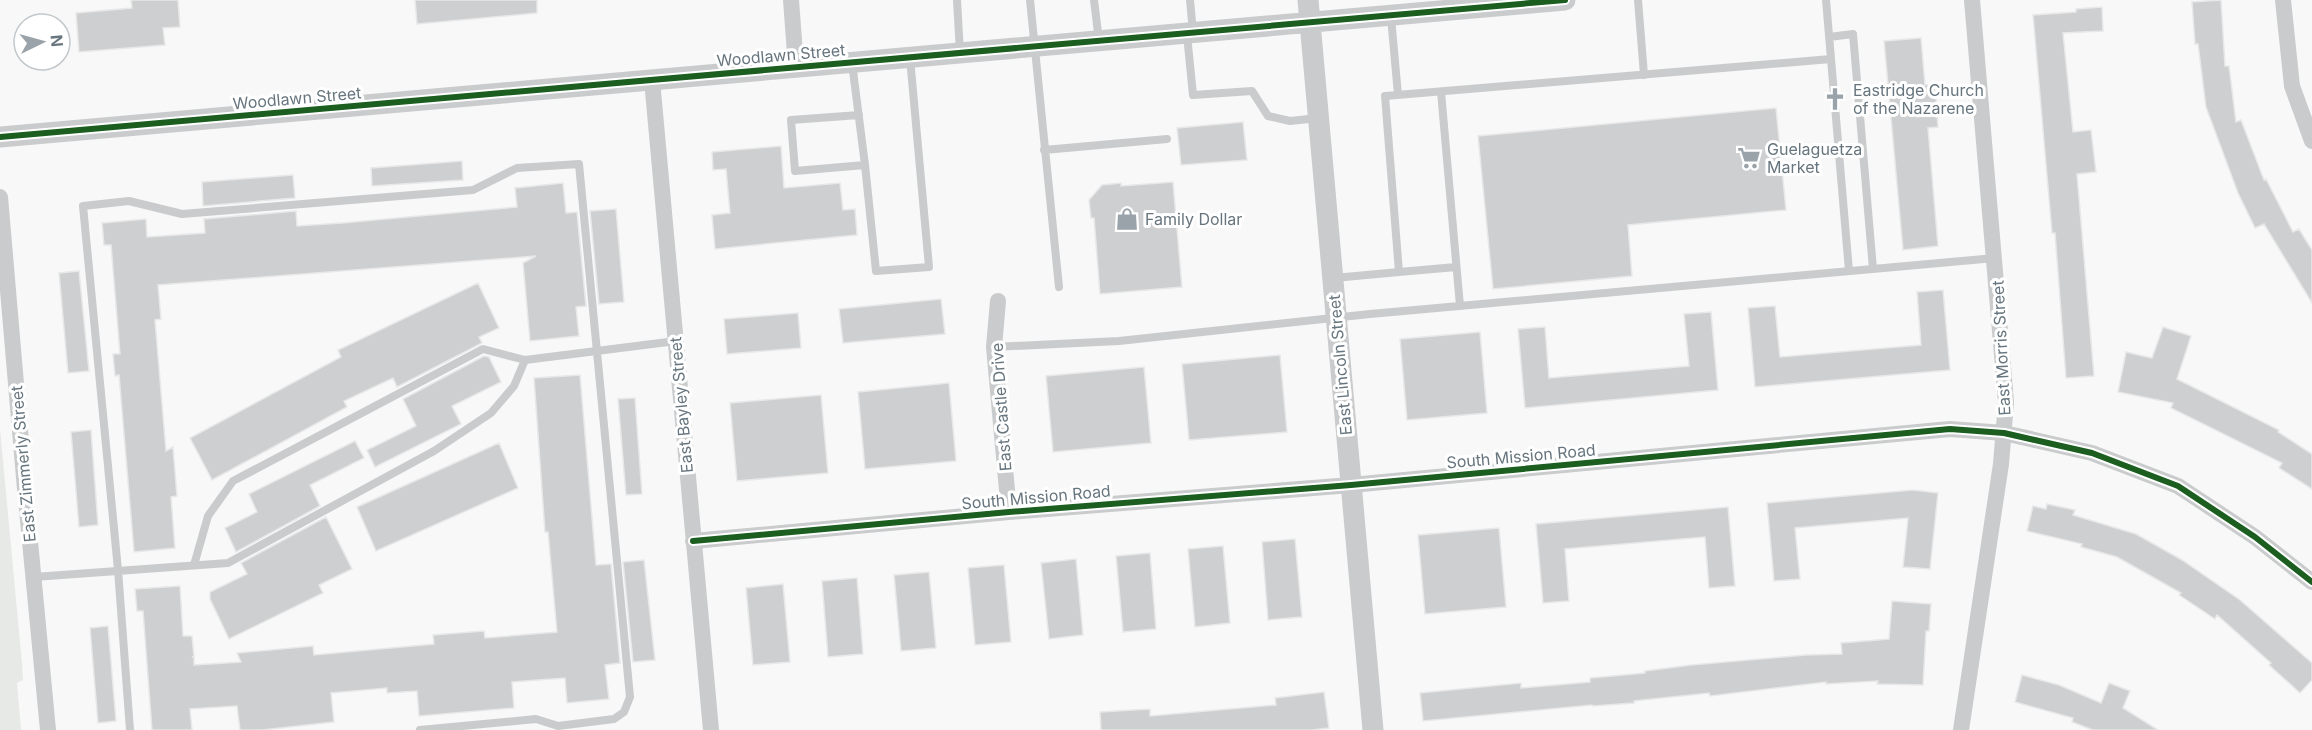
<svg xmlns="http://www.w3.org/2000/svg" width="2312" height="730" font-family="Inter,sans-serif">
<style>
.green{fill:#e7e9e6}
.building{fill:#cecfd0;stroke:#e8e8e8;stroke-width:1.5}
.lines{fill:none;stroke-linecap:round;stroke-linejoin:round}
.service{stroke:#c9cbcc;stroke-width:8}
.minor{stroke:#c9cbcc;stroke-width:16}
.tertiary{stroke:#c9cbcc;stroke-width:21}
.cycleway-casing{stroke:#fff;stroke-width:10}
.cycleway{stroke:#1b5e20;stroke-width:6}
.labels{text-anchor:middle;stroke-width:6;stroke-linejoin:round;paint-order:stroke}
.street-label{font-size:16px;fill:#67757e;stroke:#fff}
.poi-label{font-size:16px;fill:#67757e;stroke:#fff;text-anchor:start}
</style>
<rect width="100%" height="100%" fill="#f8f8f8"/>
<path class="green" d="M0,429L22,663L23,680L17,683L21,730H0Z"/>
<path class="building" d="M131,0H178L180,27L163,28L165,45L79,52L76,13L132,8Z
M415,0H537V13L417,24Z
M2221,0L2225,66H2229L2236,122L2241,120L2264,180L2266,179L2293,232L2299,229L2312,250V303L2264,224L2255,228L2238,193L2206,107L2198,44H2195L2192,2Z
M2102,7L2103,31L2063,33L2073,132L2091,130L2096,172L2077,174L2094,376L2066,378L2055,233H2052L2033,15L2076,12V9Z
M1921,38L1925,85L1935,84L1938,127L1928,128L1938,246L1903,250L1884,41Z
M1776,108L1786,210L1628,225L1632,276L1493,289L1478,136Z
M1243,122L1247,160L1181,165L1177,128Z
M781,146L784,188L840,183L843,210L855,209L857,235L715,249L712,215L730,213L726,169L713,170L712,152Z
M462,161L463,180L372,186L371,168Z
M293,175L295,198L203,206L202,182Z
M1173,182L1182,287L1100,294L1094,218H1091L1089,200L1102,185L1121,183V186Z
M563,183L566,213L577,212L586,306L576,307L579,336L530,341L523,263L536,256L158,285L161,319L155,320L166,451L173,447L177,496L171,497L175,548L134,552L119,375L115,376L113,354H120L111,245H104L102,223L146,219L147,237L205,233L204,219L296,211L297,226L342,223L517,207L515,188Z
M616,209L624,302L599,304L590,211Z
M79,271L89,371L68,373L59,273Z
M478,283L499,328L479,337L482,343L397,387L393,378L344,401L347,407L212,480L190,438L341,357L338,350Z
M1943,290L1950,370L1755,387L1748,308L1775,306L1780,357L1921,345L1917,292Z
M941,299L945,334L843,343L839,309Z
M1711,312L1718,390L1525,408L1518,329L1545,327L1549,378L1689,366L1684,314Z
M798,313L801,348L727,354L724,319Z
M2163,327L2191,336L2177,379L2279,430L2278,432L2312,454V489L2279,468L2282,463L2171,408L2173,403L2118,392L2126,352L2152,358Z
M1480,332L1487,413L1407,420L1400,339Z
M1280,355L1287,432L1189,440L1182,364Z
M484,356L489,357L501,382L452,406L461,424L375,467L367,450L416,426L403,399Z
M1144,367L1151,443L1053,452L1046,376Z
M580,375L596,565L611,564L620,663L605,665L609,699L567,703L565,678L512,682L514,708L419,716L417,691L387,693V688L331,693L334,722L262,730H240L237,706L190,709L192,730H152L143,611H137L135,589L180,586L183,636H192L194,656L192,657H194V665L241,662L237,653L313,646L314,655L434,644L433,635L484,631L485,638L557,632L548,532H545L534,378Z
M949,383L956,461L865,469L858,392Z
M821,395L828,473L737,481L730,403Z
M635,398L642,494L626,495L618,399Z
M91,430L98,525L79,527L71,432Z
M355,441L364,458L310,485L320,506L236,552L225,528L257,512L249,494Z
M499,443L518,488L376,551L357,507Z
M1913,490L1938,493L1930,569L1903,567L1908,518L1795,528L1800,579L1774,581L1767,503Z
M2047,504L2075,510L2073,515L2136,534L2182,560L2240,600L2312,663V680L2300,693L2269,665L2271,663L2217,615L2215,619L2179,595L2181,593L2117,557L2081,547L2082,544L2027,531L2033,506L2046,509Z
M1728,507L1735,586L1709,588L1705,537L1565,549L1569,601L1543,603L1536,524Z
M326,517L352,569L319,585L323,593L229,639L210,599V592L247,574L241,563Z
M1499,528L1506,607L1425,614L1418,535Z
M1295,539L1302,617L1268,620L1262,542Z
M1223,546L1230,623L1195,627L1188,549Z
M1150,553L1156,629L1123,632L1116,556Z
M1076,559L1083,635L1049,639L1041,563Z
M644,560L655,660L633,662L623,562Z
M1004,565L1011,642L975,645L968,568Z
M929,572L936,648L901,651L894,575Z
M857,578L863,654L828,657L822,581Z
M783,584L790,662L753,665L746,588Z
M1892,601L1931,604L1929,631H1926L1923,685L1877,684L1878,681L1826,684V682L1710,696L1709,693L1634,701V703L1593,706L1592,705L1423,721L1420,693L1521,683V688L1590,682V678L1645,673V671L1691,665L1806,655L1842,654L1841,643L1889,639Z
M108,626L116,721L98,723L90,628Z
M2022,675L2059,685L2101,703L2109,683L2130,691L2123,708L2158,730H2093L2072,722L2073,718L2015,702Z
M1324,692L1329,728L1312,730H1101L1100,712L1150,709V716L1276,705L1275,698Z"/>
<g class="lines">
<path class="service" d="M957,0L960,53
M1030,0L1059,287
M1094,0L1099,41
M1190,0L1193,32
M1638,0L1644,75
M1826,0L1849,271
M1391,17L1398,95
M1187,35L1193,95L1252,91L1268,116L1290,121L1318,118
M1829,37L1853,34L1873,269
M852,63L865,165L876,271L929,267L910,58
M1441,92L1460,306
M859,115L791,120L795,171L865,165
M1044,150L1167,139
M1399,272L1456,267
M1334,278L1399,272L1385,96L1831,59
M994,347L1119,341L1370,314L1995,258
M194,565L208,516L233,481L483,349L525,360L676,341
M34,577L228,563L434,451L491,413L514,386L525,360
M130,730L118,570L83,206L129,201L182,214L473,190L517,168L579,164L630,697L624,712L614,719L558,726L536,719L420,730"/>
<path class="minor" d="M791,0L796,67
M2283,0L2292,86L2312,141
M652,80L711,730
M0,197L25,489L48,730
M998,301L994,347L1009,512
M693,541L1009,512L1351,485L1950,429L2004,433L2092,453L2178,486L2255,537L2312,582
M1961,730L2001,464L2006,402L1972,0"/>
<path class="tertiary" d="M1308,0L1373,730
M0,137L1565,0"/>
<g class="cycleway-casing">
<path id="cycleway" d="M0,137L1565,0
M693,541L1009,512L1351,485L1950,429L2004,433L2092,453L2178,486L2255,537L2312,582"/>
</g>
<use href="#cycleway" class="cycleway"/>
</g>
<defs>
<g id="church-bare" transform="scale(1.8)"><path d="M-1.2-6h2.4v3.5h3.3v2.4h-3.3V6h-2.4V-.1h-3.3v-2.4h3.3Z" fill="#9aa3a9" stroke="#fff" stroke-width="2.5" paint-order="stroke"/></g>
<g id="supermarket-bare" transform="scale(1.8)"><path d="M-6-5.5h2.5l.6 2H6L4.5 2H-2.5L-4.4-4H-6ZM-1.5 3.2a1.3 1.3 0 1 0 .1 0ZM3 3.2a1.3 1.3 0 1 0 .1 0Z" fill="#9aa3a9" stroke="#fff" stroke-width="2.5" paint-order="stroke"/></g>
<g id="shop-bare" transform="scale(1.8)"><path d="M-5-2.5h2.3a2.7 3.5 0 0 1 5.4 0H5L5.5 6h-11ZM-1.5-2.5h3a1.5 2.3 0 0 0-3 0Z" fill="#9aa3a9" stroke="#fff" stroke-width="2.5" paint-order="stroke"/></g>
</defs>
<g fill-rule="evenodd">
<use href="#church-bare" x="1835" y="99"/>
<use href="#supermarket-bare" x="1749" y="158"/>
<use href="#shop-bare" x="1127" y="219"/>
</g>
<g class="labels">
<g class="street-label">
<text transform="translate(781 55) rotate(-5)" y="6">Woodlawn Street</text>
<text transform="translate(297 98) rotate(-5)" y="6">Woodlawn Street</text>
<text transform="translate(2001 348) rotate(-93)" y="6">East Morris Street</text>
<text transform="translate(1340 365) rotate(-95)" y="6">East Lincoln Street</text>
<text transform="translate(681 405) rotate(-95)" y="6">East Bayley Street</text>
<text transform="translate(1001 407) rotate(-94)" y="6">East Castle Drive</text>
<text transform="translate(1521 456) rotate(-5)" y="6">South Mission Road</text>
<text transform="translate(23 464) rotate(-95)" y="6">East Zimmerly Street</text>
<text transform="translate(1036 497) rotate(-5)" y="6">South Mission Road</text>
</g>
<g class="poi-label">
<text x="1853" y="96">Eastridge Church<tspan x="1853" dy="18">of the Nazarene</tspan></text>
<text x="1767" y="155">Guelaguetza<tspan x="1767" dy="18">Market</tspan></text>
<text x="1145" y="225">Family Dollar</text>
</g>
</g>
<g transform="translate(42 42) rotate(85)"><circle r="28" fill="#ffffff" stroke="#c2c8cb" stroke-width="1.5"/>
<path d="M0-4.5L10 22L0 15L-10 22Z" fill="#9aa3a9"/>
<text y="-9" font-size="16" font-weight="bold" text-anchor="middle" fill="#67757e">N</text>
</g>
</svg>
